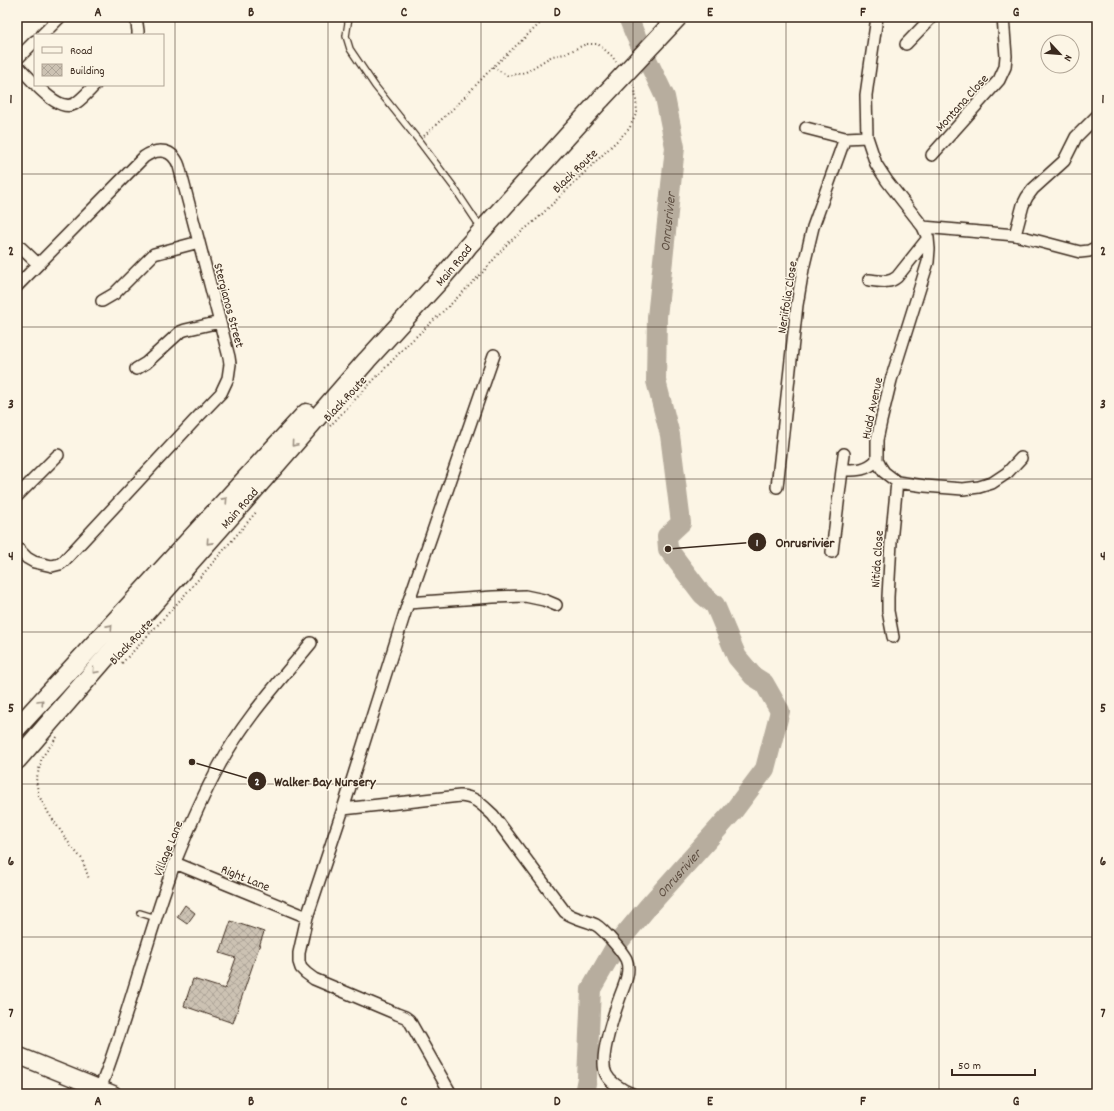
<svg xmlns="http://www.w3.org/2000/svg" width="1114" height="1111" font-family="Dekko,sans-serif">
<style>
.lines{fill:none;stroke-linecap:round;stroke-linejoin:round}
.river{stroke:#b7ad9e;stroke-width:20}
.building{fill:url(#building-cross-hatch);stroke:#3b2a1e}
.service-casing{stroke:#3b2a1e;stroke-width:8}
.minor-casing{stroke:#3b2a1e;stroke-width:14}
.secondary-casing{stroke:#3b2a1e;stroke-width:19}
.primary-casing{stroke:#3b2a1e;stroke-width:21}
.path{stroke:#3b2a1e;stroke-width:2;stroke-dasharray:1 3;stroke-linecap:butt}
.service{stroke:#fcf5e5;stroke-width:5.5}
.minor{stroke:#fcf5e5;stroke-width:11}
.secondary{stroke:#fcf5e5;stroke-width:16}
.primary{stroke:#fcf5e5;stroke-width:18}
.primary-bridge-casing{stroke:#3b2a1e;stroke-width:21;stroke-linecap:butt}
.primary-bridge{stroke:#fcf5e5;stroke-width:18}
.oneway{stroke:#9c9082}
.grid{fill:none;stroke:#3b2a1e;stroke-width:1;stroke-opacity:0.55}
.labels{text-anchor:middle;stroke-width:3;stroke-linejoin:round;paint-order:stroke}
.street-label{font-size:13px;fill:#3b2a1e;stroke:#fcf5e5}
.water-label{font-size:14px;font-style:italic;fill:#605144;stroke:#fcf5e5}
.leader{fill:none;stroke:#3b2a1e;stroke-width:1.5}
.callout-dot{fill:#3b2a1e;stroke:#fcf5e5;stroke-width:1.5}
.mark-label{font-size:12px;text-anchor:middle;font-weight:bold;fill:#fff}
.callout-label{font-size:14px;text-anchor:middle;font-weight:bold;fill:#3b2a1e;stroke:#fcf5e5;stroke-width:3;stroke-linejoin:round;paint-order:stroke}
.neatline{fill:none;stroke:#3b2a1e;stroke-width:1.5}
.grid-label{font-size:13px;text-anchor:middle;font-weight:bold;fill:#3b2a1e}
</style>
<defs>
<pattern id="building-cross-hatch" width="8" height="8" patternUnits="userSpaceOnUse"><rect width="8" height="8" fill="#ccc2b3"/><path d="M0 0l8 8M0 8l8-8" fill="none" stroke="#b0a79a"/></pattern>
</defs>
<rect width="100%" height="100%" fill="#fcf5e5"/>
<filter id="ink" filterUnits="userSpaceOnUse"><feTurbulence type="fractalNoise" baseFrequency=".025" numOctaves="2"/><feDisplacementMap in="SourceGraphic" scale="8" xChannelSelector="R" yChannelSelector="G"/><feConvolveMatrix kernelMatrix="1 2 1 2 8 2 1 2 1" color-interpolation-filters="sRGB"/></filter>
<g filter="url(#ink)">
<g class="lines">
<path class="river" id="s1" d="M584,1094L587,1078L591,989L617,944L647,908L732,813L765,769L780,711L764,683L753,676L737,657L715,605L702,594L668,549L667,536L681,523L670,435L656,381L657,317L675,147L665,97L634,32L628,17"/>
</g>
<path class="building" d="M185,905L195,913L187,924L177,917Z
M231,921L264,932L233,1023L184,1006L193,979L225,989L236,958L220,953Z"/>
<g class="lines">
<g class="service-casing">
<path id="service" d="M349,17L346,36L350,49L375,86L419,141L453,186L481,228
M140,913L156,918"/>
</g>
<g class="minor-casing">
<path id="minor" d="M136,17L138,31V35
M877,17L866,95L867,137L876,164L887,181L923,227L928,238L929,249L928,262L891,380L881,421L877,440V460L880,466L884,472L897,482L925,486L963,489L979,487L992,483L1007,473L1021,458
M42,35L60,17
M906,44L932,17
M17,59L35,41
M17,65L35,84
M36,85C45,94 63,112 76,103C83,98 89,91 95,85
M806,128L845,138L867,137
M932,155L999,80L1005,67L1006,56L1003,17
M923,227L1015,235L1080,252L1089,251L1097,247
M1015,235L1023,205L1027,197L1033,189L1064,161L1076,137L1097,116
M17,244L38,264
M869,280C880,281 889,284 897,277L928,238
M17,286L144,157C158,147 173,149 179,166L229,357L230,364L228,378L221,393L194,421L64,561L60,564L52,566L34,562L27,558L17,548
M102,301L114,294L154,254L199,242
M136,369L146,363L180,332L185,330L220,322
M842,470C856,470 866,471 877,460
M777,487L797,305L803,269L813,227L845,138
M17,496L58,455
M832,552L844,454
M408,603L494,355
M893,637L888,611V597L891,542L897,482
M343,809L460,796C476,797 482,805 493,815L565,912C574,919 586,920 596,925C603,929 622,951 626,959C631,970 625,984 621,994C615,1011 598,1058 606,1074C610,1083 623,1090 632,1094
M175,863L307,917
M100,1089C129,1015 147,937 175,862C188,830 202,797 219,766C243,721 279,682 311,643
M451,1094L409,1020L405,1017L397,1014L314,979L306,973L301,968L299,962V953L307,917L343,809L408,603L493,597L525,596L544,600L556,605"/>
</g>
<g class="secondary-casing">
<path id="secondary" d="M17,1055L113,1094"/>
</g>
<g class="primary-casing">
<g id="primary">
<path d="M17,728L306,413"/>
<path id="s2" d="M17,760L121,640L254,490L367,360L441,279L458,259L468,246L601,99"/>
</g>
</g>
<path class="path" d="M493,67L508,76L526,72L552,56L565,54L586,44H598L612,56L616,62
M424,136L459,103L493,67L547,17
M330,426L407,345L452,303L483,272L507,244L537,219L629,129L637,112L635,88L633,85
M122,663C169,614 213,563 257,511
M57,737L42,757L36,781L39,796L49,814L71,846L82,859L89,879"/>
<use href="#service" class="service"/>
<use href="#minor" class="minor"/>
<use href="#secondary" class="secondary"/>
<use href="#primary" class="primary"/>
<g class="primary-bridge-casing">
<path id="primary-bridge" d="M601,99L678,17"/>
</g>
<use href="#primary-bridge" class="primary-bridge"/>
</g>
<defs><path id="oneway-chevron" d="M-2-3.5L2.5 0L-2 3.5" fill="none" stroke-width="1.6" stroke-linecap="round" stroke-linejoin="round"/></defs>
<g class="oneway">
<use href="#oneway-chevron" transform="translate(294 444) rotate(131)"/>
<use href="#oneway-chevron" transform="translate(225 500) rotate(-48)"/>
<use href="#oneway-chevron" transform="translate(209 542) rotate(132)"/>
<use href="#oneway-chevron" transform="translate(110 627) rotate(-48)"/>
<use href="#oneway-chevron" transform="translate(95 671) rotate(131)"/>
<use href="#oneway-chevron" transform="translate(41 702) rotate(-47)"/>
</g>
</g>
<path class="grid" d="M175,17V1094M328,17V1094M481,17V1094M633,17V1094M786,17V1094M939,17V1094M17,174H1097M17,327H1097M17,479H1097M17,632H1097M17,784H1097M17,937H1097"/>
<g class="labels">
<g class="street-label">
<text transform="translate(961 102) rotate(-48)" y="5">Montana Close</text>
<text transform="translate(574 170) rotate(-44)" y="5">Black Route</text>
<text dy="5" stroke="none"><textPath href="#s2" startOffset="660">Main Road</textPath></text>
<text transform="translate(786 297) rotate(-81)" y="5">Neriifolia Close</text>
<text transform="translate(230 305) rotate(75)" y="5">Stergianos Street</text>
<text transform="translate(344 398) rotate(-47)" y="5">Black Route</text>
<text transform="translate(871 408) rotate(-78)" y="5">Hudd Avenue</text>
<text dy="5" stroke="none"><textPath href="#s2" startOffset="336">Main Road</textPath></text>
<text transform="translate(876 559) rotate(-86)" y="5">Nitida Close</text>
<text transform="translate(130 641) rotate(-47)" y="5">Black Route</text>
<text transform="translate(167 848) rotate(-68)" y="5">Village Lane</text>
<text transform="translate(246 877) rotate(22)" y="5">Right Lane</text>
</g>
<g class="water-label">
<text dy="5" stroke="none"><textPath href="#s1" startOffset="983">Onrusrivier</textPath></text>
<text dy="5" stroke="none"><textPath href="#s1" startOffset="251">Onrusrivier</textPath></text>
</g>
</g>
<path class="leader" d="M668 549L757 542M192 762L257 781"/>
<g class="callout-dot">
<circle cx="668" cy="549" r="4"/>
<circle cx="192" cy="762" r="4"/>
<circle cx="757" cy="542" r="10"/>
<circle cx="257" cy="781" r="10"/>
</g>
<g class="mark-label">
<text x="757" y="546">1</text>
<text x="257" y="785">2</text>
</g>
<g class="callout-label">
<text x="805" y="547">Onrusrivier</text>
<text x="325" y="786">Walker Bay Nursery</text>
</g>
<rect width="1114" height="1111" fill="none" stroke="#fcf5e5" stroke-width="44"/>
<rect x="34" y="34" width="130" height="52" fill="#fcf5e5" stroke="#afa495"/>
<rect x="42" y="47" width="20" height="6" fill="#fcf5e5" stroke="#afa495"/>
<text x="70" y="54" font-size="12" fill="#3b2a1e">Road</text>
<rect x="42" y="64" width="20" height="12" fill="url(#building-cross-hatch)" stroke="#afa495"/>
<text x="70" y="74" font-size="12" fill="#3b2a1e">Building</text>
<g transform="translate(1060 54) rotate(116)"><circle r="19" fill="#fcf5e5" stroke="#afa495"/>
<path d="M0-3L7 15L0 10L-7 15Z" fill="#3b2a1e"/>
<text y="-6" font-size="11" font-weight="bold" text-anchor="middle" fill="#3b2a1e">N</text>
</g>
<path d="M952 1069v6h83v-6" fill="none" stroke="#3b2a1e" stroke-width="2"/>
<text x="958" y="1069" font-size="12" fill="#3b2a1e" stroke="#fcf5e5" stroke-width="3" paint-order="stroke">50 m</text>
<rect x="22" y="22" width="1070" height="1067" class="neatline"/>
<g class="grid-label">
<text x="98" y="16">A</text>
<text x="251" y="16">B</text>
<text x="404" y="16">C</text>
<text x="557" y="16">D</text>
<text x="710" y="16">E</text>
<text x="863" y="16">F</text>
<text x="1016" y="16">G</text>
<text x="11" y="103">1</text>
<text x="1103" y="103">1</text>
<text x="11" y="255">2</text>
<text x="1103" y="255">2</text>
<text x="11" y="408">3</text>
<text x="1103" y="408">3</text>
<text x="11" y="560">4</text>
<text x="1103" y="560">4</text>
<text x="11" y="712">5</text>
<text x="1103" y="712">5</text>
<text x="11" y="865">6</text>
<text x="1103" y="865">6</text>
<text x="11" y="1017">7</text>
<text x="1103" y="1017">7</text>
<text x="98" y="1105">A</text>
<text x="251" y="1105">B</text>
<text x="404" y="1105">C</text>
<text x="557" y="1105">D</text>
<text x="710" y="1105">E</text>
<text x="863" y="1105">F</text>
<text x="1016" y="1105">G</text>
</g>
</svg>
